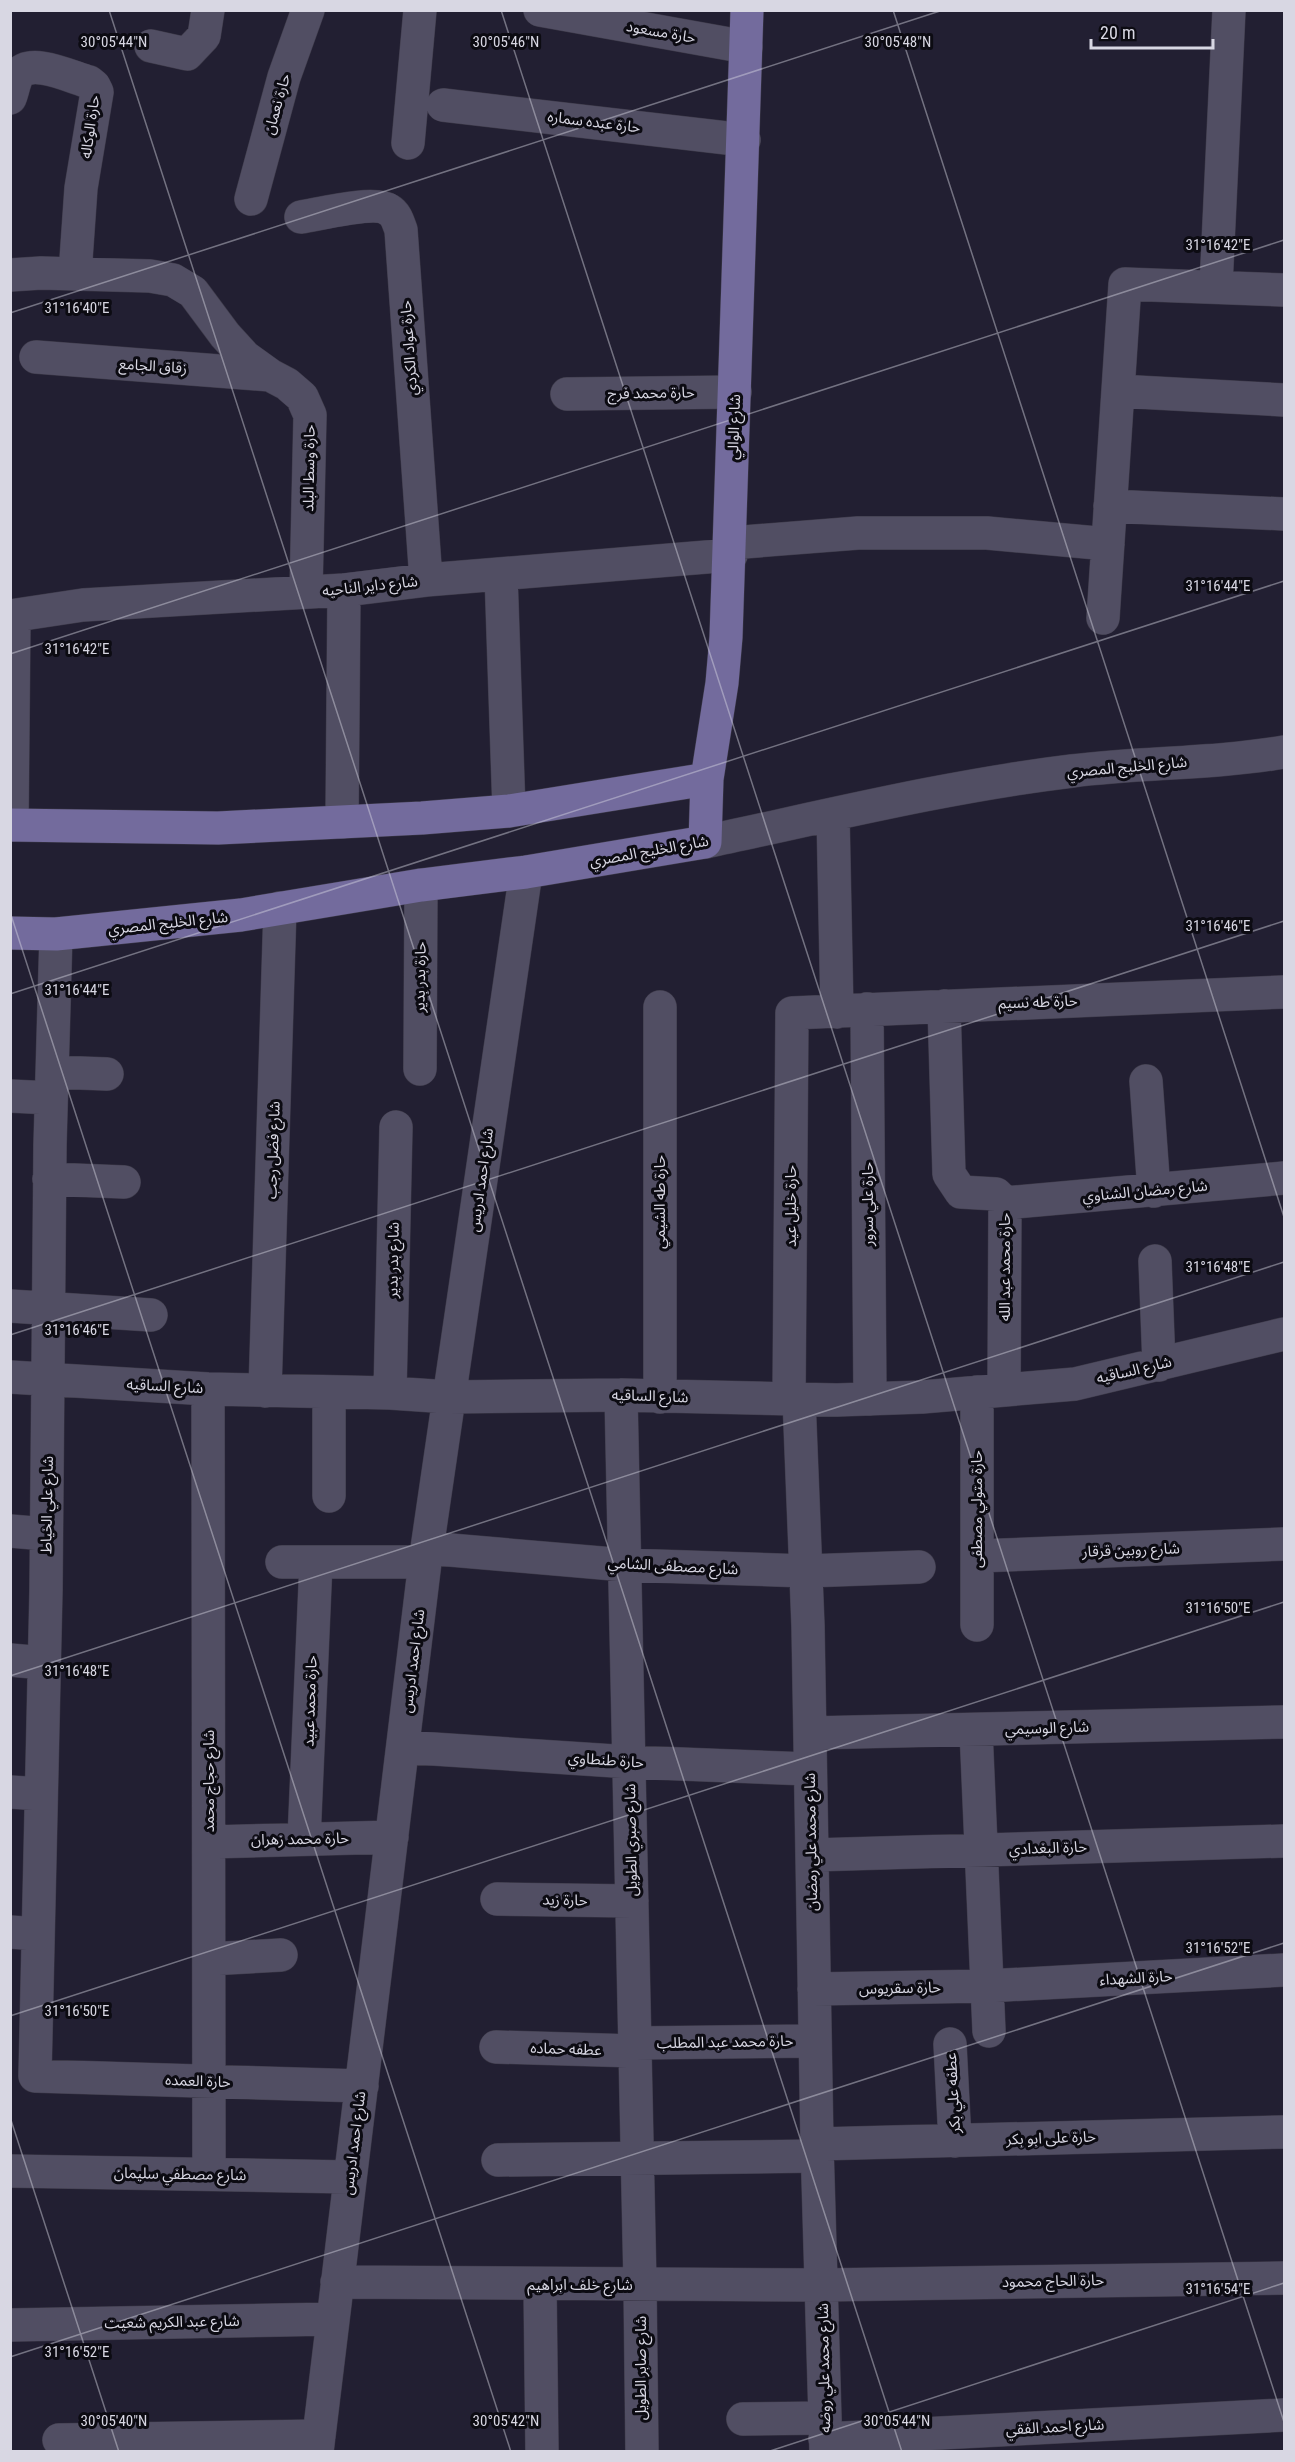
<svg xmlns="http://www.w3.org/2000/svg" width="1295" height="2462" font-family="'Roboto Condensed','Noto Sans Arabic',sans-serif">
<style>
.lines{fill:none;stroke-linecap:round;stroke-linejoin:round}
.minor-casing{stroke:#3d3a49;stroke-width:34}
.major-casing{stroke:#3d3a49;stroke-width:34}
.minor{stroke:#514e63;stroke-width:33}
.major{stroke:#736b9d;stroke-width:33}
.ticks{fill:none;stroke:#d8d7e3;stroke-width:1.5;stroke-opacity:0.45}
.labels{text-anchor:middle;stroke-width:6;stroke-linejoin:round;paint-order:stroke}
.street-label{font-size:15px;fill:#d8d7e3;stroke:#0c0b12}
.ticks-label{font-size:15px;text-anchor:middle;fill:#d8d7e3;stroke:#0c0b12;stroke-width:6;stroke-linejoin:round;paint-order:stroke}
</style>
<rect width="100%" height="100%" fill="#221f32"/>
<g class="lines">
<g class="minor-casing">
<path id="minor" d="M540,10L746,47
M151,46L187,54L204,36L208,10
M10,98C13,91 14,81 18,75C30,57 71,77 89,82L94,86L97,92L81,188L75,274
M443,105L744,140
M408,143L420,10
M251,199L284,77L308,10
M301,217C320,214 375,200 389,210C396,214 398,222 401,230L426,580
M10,275L41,273L150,276L173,280L193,292L225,335L245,357L270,375L287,384L302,397L310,415L306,592
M1216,286L1229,10
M36,357L270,375
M1118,391L1284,400
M567,394L735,392
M1110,506L1284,514
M731,543L858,533H987L1108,544
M501,574L509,811
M10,616L83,605L344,590L426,580L731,555
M1103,618L1125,284L1284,290
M833,814L837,1012
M342,822L344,590
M12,825L14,616
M705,842C827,816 948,786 1072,771C1142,762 1214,764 1284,752
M56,934L50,1145L46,1590L35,2076L362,2086
M944,1006L949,1174L961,1192L996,1194L1005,1203L1004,1390
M867,1009L870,1399
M420,1069L421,885
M53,1072L107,1074
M1146,1081L1154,1191
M10,1096L51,1098
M49,1179L124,1182
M1005,1203L1284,1178
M1155,1261L1159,1365
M10,1306L151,1315
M10,1377L208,1389L390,1393L449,1397L621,1395L837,1400L922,1397L1075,1384L1284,1334
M208,1389L209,2174
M265,1391L280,908
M329,1392V1496
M977,1392V1625
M390,1393L396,1127
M621,1395L640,2284L642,2452
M660,1397V1007
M789,1399L792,1013L1284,992
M799,1399L808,1626L817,2144L826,2452
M10,1531L46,1534
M427,1548L625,1565L806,1571L919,1567
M977,1556L1284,1544
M282,1562H425
M10,1660L44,1663
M976,1730L989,2031
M810,1733L1284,1722
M403,1747L630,1762L809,1769
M10,1792L41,1794
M304,1839L316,1562
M209,1842L392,1837
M812,1855L1284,1841
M497,1899L632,1901
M10,1932L38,1934
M209,1959L281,1955
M814,1989L987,1986L1284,1970
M635,2043L815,2041
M950,2044L955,2141
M496,2047L636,2051
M817,2144L1284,2132
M498,2160L817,2156
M10,2171L350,2177
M337,2282L822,2285L1284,2278
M540,2285L542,2452
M10,2325L333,2319
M743,2419L825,2418
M825,2439L1284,2415
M59,2440L319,2436
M317,2452L425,1562L526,872"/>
</g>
<g class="major-casing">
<path id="major" d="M10,825L218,828L422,818L509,811L707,779
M10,933L56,934L241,915L421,885L526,872L705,842L707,779L722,683L726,637L747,10"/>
</g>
<use href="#minor" class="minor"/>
<use href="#major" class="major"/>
</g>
<path class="ticks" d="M109,10L902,2452M501,10L1284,2422M893,10L1284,1217M1284,10V11M10,313L943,10M10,654L1284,240M10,912L511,2452M10,994L1284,581M10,1335L1284,921M10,1676L1284,1262M10,2016L1284,1602M10,2117L119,2452M10,2357L1284,1943M767,2452L1284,2283"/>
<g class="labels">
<g class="street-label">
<text transform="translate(661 32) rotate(10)" y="5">حارة مسعود</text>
<text transform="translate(277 104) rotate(-74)" y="5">حارة نعمان</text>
<text transform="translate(594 122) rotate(7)" y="5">حارة عبده سماره</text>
<text transform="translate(90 127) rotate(-82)" y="5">حارة الوكاله</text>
<text transform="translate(409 348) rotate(-94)" y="5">حارة عواد الكردي</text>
<text transform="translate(153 366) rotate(4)" y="5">زقاق الجامع</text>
<text transform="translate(651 393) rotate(-1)" y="5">حارة محمد فرج</text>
<text transform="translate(734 427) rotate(-88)" y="5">شارع الوالي</text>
<text transform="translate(309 468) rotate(-89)" y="5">حارة وسط البلد</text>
<text transform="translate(370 586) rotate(-6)" y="5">شارع داير الناحيه</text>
<text transform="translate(1127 767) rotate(-5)" y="5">شارع الخليج المصري</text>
<text transform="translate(649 851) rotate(-10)" y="5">شارع الخليج المصري</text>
<text transform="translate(168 923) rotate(-6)" y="5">شارع الخليج المصري</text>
<text transform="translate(420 977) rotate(-89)" y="5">حارة بدر بدير</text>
<text transform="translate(1038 1002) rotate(-2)" y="5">حارة طه نسيم</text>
<text transform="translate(273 1150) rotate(-88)" y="5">شارع فضل رجب</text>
<text transform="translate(481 1180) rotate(-82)" y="5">شارع احمد ادريس</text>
<text transform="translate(1145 1191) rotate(-5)" y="5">شارع رمضان الشناوي</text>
<text transform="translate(660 1202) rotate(-90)" y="5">حارة طه الشيمي</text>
<text transform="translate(868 1204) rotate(-90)" y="5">حارة علي سرور</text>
<text transform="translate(791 1206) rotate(-90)" y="5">حارة خليل عيد</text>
<text transform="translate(393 1260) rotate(-89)" y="5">شارع بدر بدير</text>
<text transform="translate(1005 1267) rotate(-90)" y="5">حارة محمد عبد الله</text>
<text transform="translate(1134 1370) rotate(-13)" y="5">شارع الساقيه</text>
<text transform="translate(165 1386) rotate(3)" y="5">شارع الساقيه</text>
<text transform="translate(650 1396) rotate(2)" y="5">شارع الساقيه</text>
<text transform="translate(47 1505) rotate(-89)" y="5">شارع علي الخياط</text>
<text transform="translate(977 1509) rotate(-90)" y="5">حارة متولي مصطفى</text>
<text transform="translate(1131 1550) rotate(-2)" y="5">شارع روبين قرقار</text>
<text transform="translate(673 1566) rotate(3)" y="5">شارع مصطفى الشامي</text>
<text transform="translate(413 1661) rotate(-83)" y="5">شارع احمد ادريس</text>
<text transform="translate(310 1701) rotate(-88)" y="5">حارة محمد عبيد</text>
<text transform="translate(1047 1728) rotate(-2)" y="5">شارع الوسيمي</text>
<text transform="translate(606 1760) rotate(4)" y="5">حارة طنطاوي</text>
<text transform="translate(209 1781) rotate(-90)" y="5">شارع حجاج محمد</text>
<text transform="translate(300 1839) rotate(-1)" y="5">حارة محمد زهران</text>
<text transform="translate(631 1840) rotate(-91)" y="5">شارع صبري الطويل</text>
<text transform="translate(811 1842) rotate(-91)" y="5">شارع محمد علي رمضان</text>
<text transform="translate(1048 1848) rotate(-2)" y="5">حارة البغدادي</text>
<text transform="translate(565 1900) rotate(1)" y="5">حارة زيد</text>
<text transform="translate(1136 1978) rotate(-3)" y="5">حارة الشهداء</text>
<text transform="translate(900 1988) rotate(-1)" y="5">حارة سقريوس</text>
<text transform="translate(725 2042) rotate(-1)" y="5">حارة محمد عبد المطلب</text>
<text transform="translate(566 2049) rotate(2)" y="5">عطفه حماده</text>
<text transform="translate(198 2081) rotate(2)" y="5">حارة العمده</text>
<text transform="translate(953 2093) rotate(-93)" y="5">عطفه علي بكر</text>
<text transform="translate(1051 2138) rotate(-2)" y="5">حارة على ابو بكر</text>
<text transform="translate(354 2143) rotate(-83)" y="5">شارع احمد ادريس</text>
<text transform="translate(180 2174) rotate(1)" y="5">شارع مصطفي سليمان</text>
<text transform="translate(1053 2281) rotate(-1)" y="5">حارة الحاج محمود</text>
<text x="580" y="2290">شارع خلف ابراهيم</text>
<text transform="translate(172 2322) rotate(-1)" y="5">شارع عبد الكريم شعيت</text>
<text transform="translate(641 2368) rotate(-90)" y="5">شارع صابر الطويل</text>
<text transform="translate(824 2368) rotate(-91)" y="5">شارع محمد علي روضه</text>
<text transform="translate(1055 2427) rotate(-3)" y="5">شارع احمد الفقي</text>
</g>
</g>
<g class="ticks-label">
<text x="114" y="47">30°05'44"N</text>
<text x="506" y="47">30°05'46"N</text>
<text x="898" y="47">30°05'48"N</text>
<text x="1218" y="250">31°16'42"E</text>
<text x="77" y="313">31°16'40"E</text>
<text x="1218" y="591">31°16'44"E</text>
<text x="77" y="654">31°16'42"E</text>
<text x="1218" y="931">31°16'46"E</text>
<text x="77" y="995">31°16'44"E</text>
<text x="1218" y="1272">31°16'48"E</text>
<text x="77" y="1335">31°16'46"E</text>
<text x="1218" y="1613">31°16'50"E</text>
<text x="77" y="1676">31°16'48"E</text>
<text x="1218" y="1953">31°16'52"E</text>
<text x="77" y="2016">31°16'50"E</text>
<text x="1218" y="2294">31°16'54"E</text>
<text x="77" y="2357">31°16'52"E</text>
<text x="114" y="2426">30°05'40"N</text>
<text x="506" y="2426">30°05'42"N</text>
<text x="897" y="2426">30°05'44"N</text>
</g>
<rect width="1295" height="2462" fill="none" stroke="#d8d7e3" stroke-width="24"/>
<path d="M1091 39v9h122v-9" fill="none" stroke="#d8d7e3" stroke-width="3"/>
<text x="1100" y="39" font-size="18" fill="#d8d7e3" stroke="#0c0b12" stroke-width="4.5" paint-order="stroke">20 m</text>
</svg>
